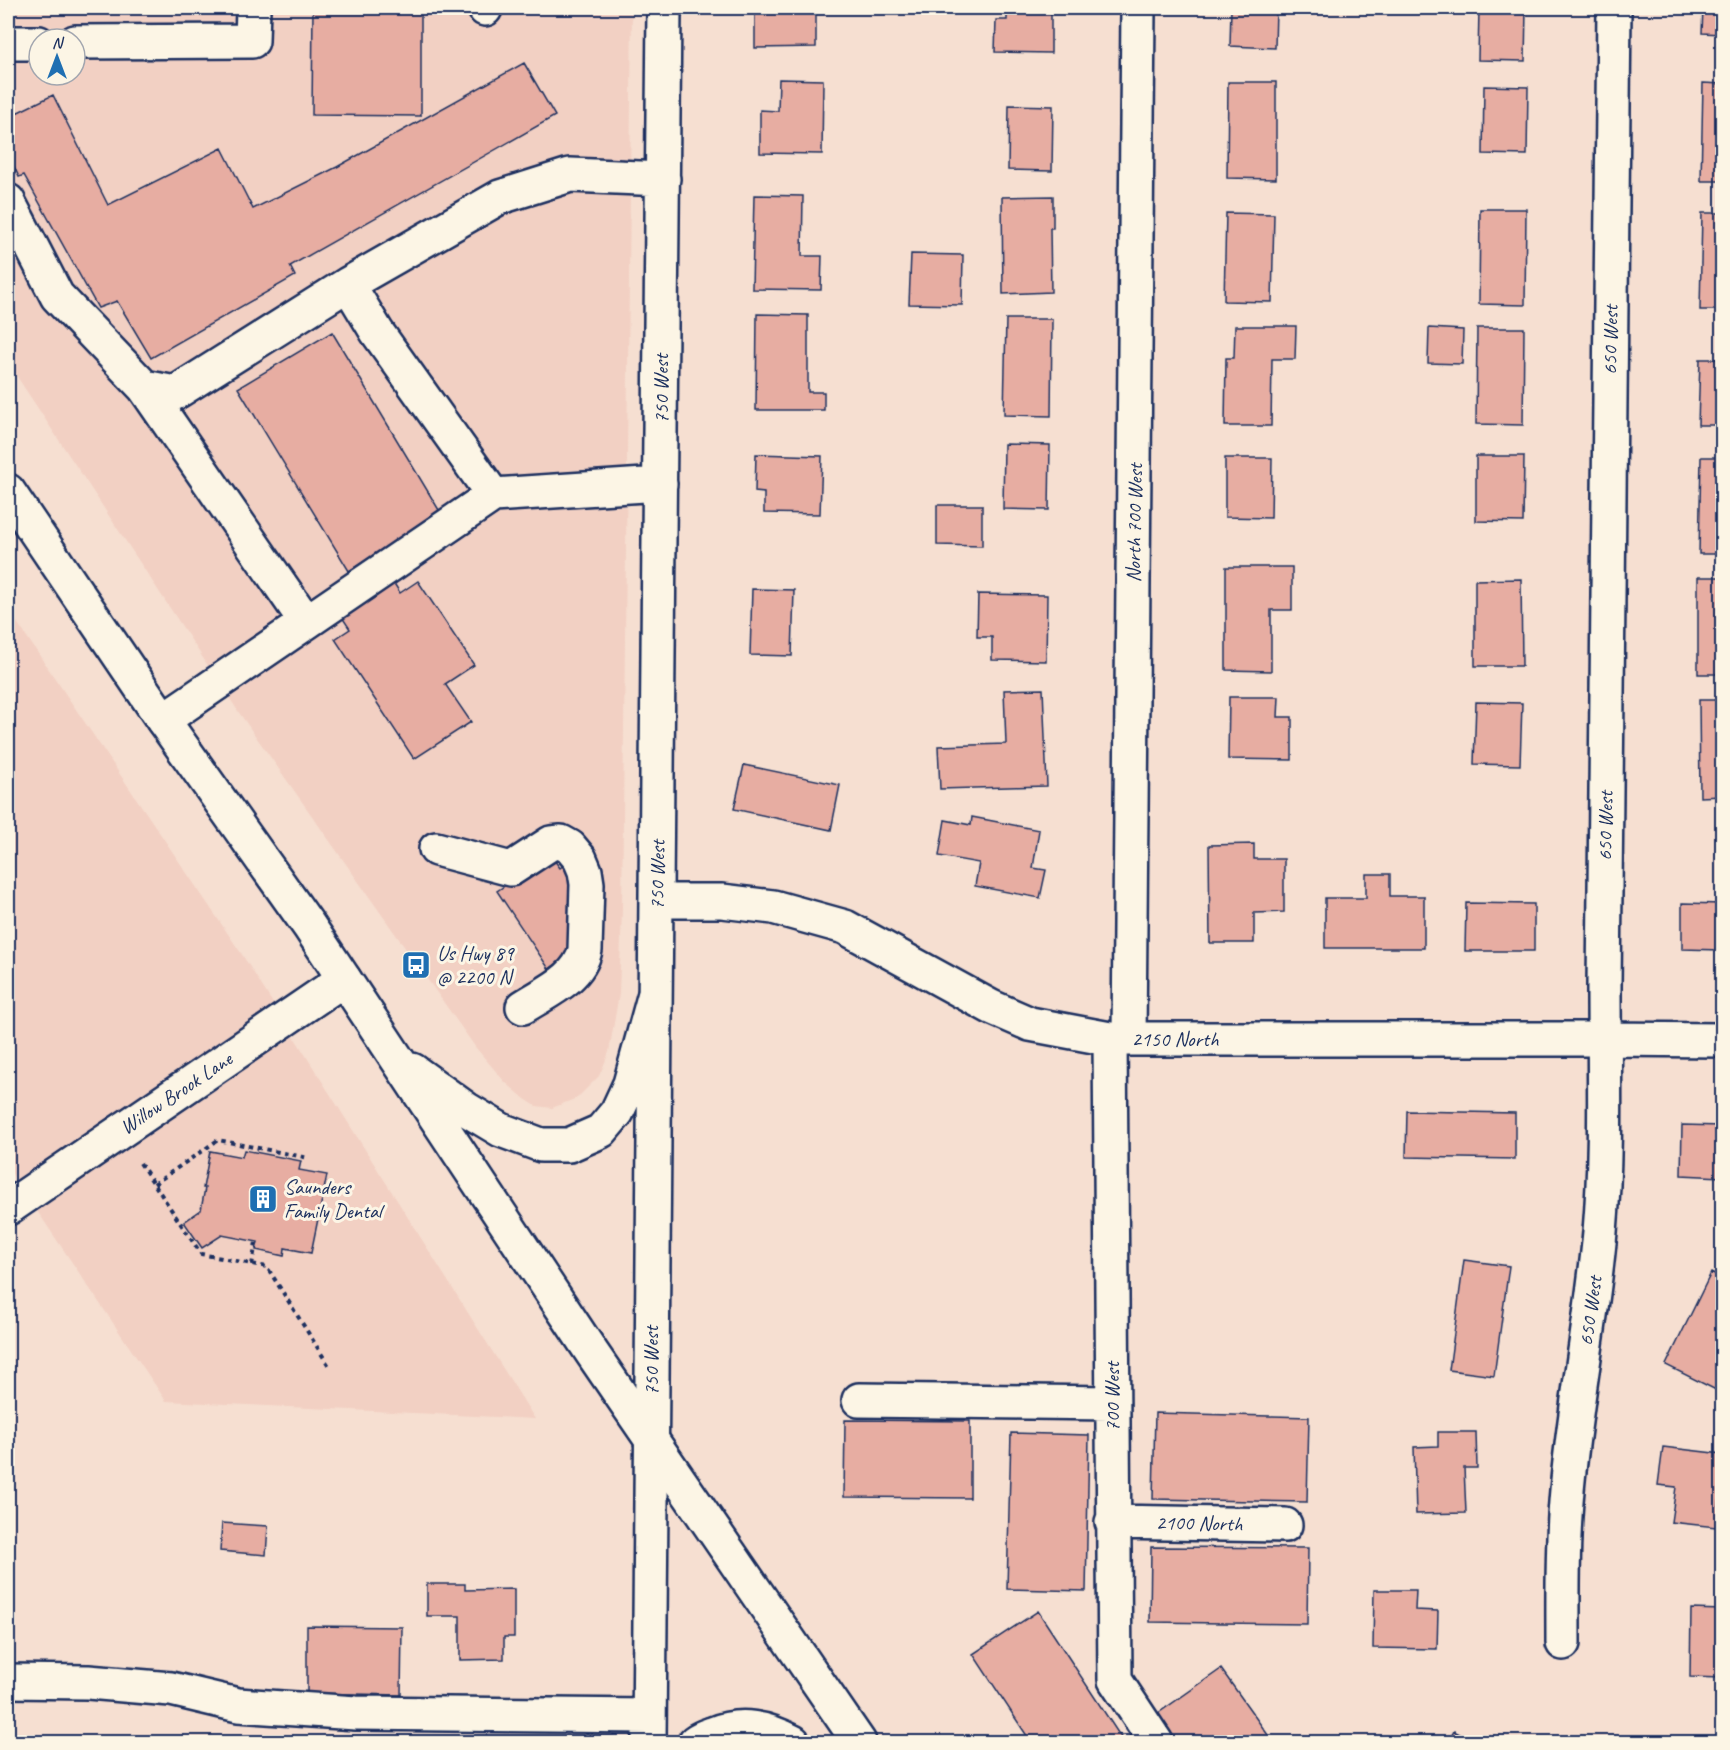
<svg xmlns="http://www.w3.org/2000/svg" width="1730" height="1750" font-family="Caveat,sans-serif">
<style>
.built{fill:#f2d0c3;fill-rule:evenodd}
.building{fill:#e7ada2;stroke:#1b2f5e;stroke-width:1.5}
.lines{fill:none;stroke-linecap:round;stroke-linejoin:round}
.minor-casing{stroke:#1b2f5e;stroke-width:38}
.major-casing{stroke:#1b2f5e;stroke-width:38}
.path{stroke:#1b2f5e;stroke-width:4;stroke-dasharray:4.5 4.5;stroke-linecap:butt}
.minor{stroke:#fcf5e5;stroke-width:33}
.major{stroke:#fcf5e5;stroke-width:33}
.labels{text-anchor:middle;stroke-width:6;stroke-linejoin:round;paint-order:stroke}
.street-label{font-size:21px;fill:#1b2f5e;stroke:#fcf5e5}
.poi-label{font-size:21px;fill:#1b2f5e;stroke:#fcf5e5;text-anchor:start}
</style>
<rect width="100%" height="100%" fill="#f6dfd1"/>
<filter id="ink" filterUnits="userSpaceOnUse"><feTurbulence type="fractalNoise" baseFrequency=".0167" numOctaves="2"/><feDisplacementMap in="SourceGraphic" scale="12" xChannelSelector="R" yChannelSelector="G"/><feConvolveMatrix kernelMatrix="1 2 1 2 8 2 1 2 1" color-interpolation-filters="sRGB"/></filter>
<g filter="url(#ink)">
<path class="built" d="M8,8H632L622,910L619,994L609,1052L603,1067L599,1076L577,1098L552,1108L536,1106L525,1099L505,1082L476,1048L240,714L8,363ZM39,39H75V75H39Z
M8,609L243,956L535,1419L166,1401L8,1168Z"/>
<path class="building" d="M313,8H421V116L312,115Z
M755,8H816V47L755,48Z
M1007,8H1051V53L995,52L996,20H1007Z
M1231,8H1276L1275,48L1230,46Z
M1479,8H1526L1525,61L1478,60Z
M1703,8H1722V34L1702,33Z
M524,63L555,116L290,266L295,276L151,358L117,301L98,308L24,175L19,177L8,154V117L53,95L108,205L222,148L253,209L337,167Z
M779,79L823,80L822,154L760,153V110L778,111Z
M1228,82H1276V179L1227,178Z
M1703,83L1722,84V181H1701Z
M1484,86L1528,87L1527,155L1483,154Z
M1009,105L1053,106L1052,171L1008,170Z
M754,195L803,196L802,256H822L821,290L752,289Z
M1053,196V228H1050L1051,292L1003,294L1002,197Z
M1480,209H1526L1525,305L1479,304Z
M1226,213L1274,214L1272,302L1224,301Z
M1702,213H1722V310H1700Z
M911,254L963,255L962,305L909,304Z
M757,314L808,315V392H824V410H756Z
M1006,319H1052L1051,416L1004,415Z
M1235,326H1296L1295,359H1272L1271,426H1225L1226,358H1234Z
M1429,328L1463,330L1462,364L1428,363Z
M1477,328H1524L1523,425L1476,424Z
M332,332L442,515L349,571L238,388Z
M1700,359H1722V425H1698Z
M1004,444L1050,445L1049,510L1003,509Z
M756,454L822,456L820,514L764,513V493L755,492Z
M1476,456H1524L1523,522L1476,521Z
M1701,457H1722V554H1699Z
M1225,458H1272L1271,518L1225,517Z
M937,505H982V546L937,545Z
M1226,567H1292V610H1271V671L1226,670Z
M390,577L400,593L418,581L474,665L445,684L471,722L414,759L335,639L350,629L338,611Z
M1698,577H1722V674H1698Z
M1521,579L1522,666H1475V580Z
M752,589L794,590L792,656L750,655Z
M978,594L1047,595L1046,661L992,660V637H977Z
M1043,689L1047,786L940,789L938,746L1006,744L1004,690Z
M1229,697H1279L1278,717H1292V760L1228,759Z
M1699,700H1722V796L1700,797Z
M1476,702L1522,703L1520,765L1474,764Z
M744,765L840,785L831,830L734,809Z
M972,817L1039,830L1033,868L1046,870L1040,898L975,886L979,863L939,856L945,820L971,825Z
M1254,844V859H1284V912L1254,913V943H1210L1209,845Z
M554,860L560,868L564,865L577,884L575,951L549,969L497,891L536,865Z
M1366,874H1390V896H1424V948H1325V898H1366Z
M1466,903L1534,904V951H1465Z
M1682,903L1722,904V950L1682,949Z
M1407,1111L1515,1113V1159L1406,1157Z
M1682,1125L1722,1126V1177L1681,1175Z
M244,1150L301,1161L299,1170L327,1175L311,1253L285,1248L284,1256L256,1250L258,1242L222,1235L202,1248L184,1222L201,1210L205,1188H203L210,1151L242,1157Z
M1464,1260L1509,1266L1494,1376L1449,1370Z
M1711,1273L1722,1279V1393L1666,1365Z
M1155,1413L1309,1417L1307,1502L1153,1499Z
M845,1420L970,1421V1498L844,1497Z
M1438,1432H1476L1477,1468H1464L1466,1513L1416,1514L1414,1447L1438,1446Z
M1011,1433L1089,1435L1086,1591L1007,1589Z
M1663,1447L1722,1454V1482L1716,1527L1671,1522L1676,1487L1658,1485Z
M222,1523L268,1526L266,1555L220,1551Z
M1151,1547L1308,1548L1307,1624L1150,1622Z
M427,1584H465V1590L514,1589V1637H504V1659L460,1660V1616H427Z
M1374,1590H1416L1415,1610L1438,1611L1437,1649L1373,1648Z
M1691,1609L1722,1610V1678L1690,1677Z
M1038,1611L1124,1742H1031L973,1654Z
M307,1626L402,1627L401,1695L307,1693Z
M1221,1669L1273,1742H1177L1157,1714Z
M1454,1731L1474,1742H1448Z"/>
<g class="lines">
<g class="minor-casing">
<path id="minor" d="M485,8V9
M75,42L252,41L253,8
M8,43H39
M8,201L57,296L144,387L175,393L348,284
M144,387L306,622
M660,484L493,495L377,332L348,284L500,197L570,175L663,179
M163,720L493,495
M436,849L511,869L551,843L561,842L570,847L580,859L585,871L587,884L585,950C579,979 546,992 523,1007
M656,901H722L773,907L845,927L991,1007L1030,1024L1110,1039H1605L1722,1040
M1110,1039L1115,1680L1156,1742
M1129,1039L1138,8
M8,1208L344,979
M859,1400L1112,1403
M1112,1522L1285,1525
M1563,1643C1563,1596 1562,1549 1566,1502C1573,1412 1592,1322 1600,1232C1607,1151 1604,1069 1604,987L1614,8
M8,1681L88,1682L171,1689L238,1705L356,1713L649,1716
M649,1742C652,1164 659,586 664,8"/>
</g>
<g class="major-casing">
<path id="major" d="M8,491L163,720L309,926L592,1353L859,1742
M412,1070L466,1109L501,1130L541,1145H569L601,1131L617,1112L630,1084L654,997
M695,1742C700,1738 706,1736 712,1734C741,1722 767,1728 793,1742"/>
</g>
<path class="path" d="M140,1163L201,1254L267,1267L329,1366
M154,1184L218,1140L309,1158
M252,1265L256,1242"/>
<use href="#minor" class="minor"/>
<use href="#major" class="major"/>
</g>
</g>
<defs>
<g id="bus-square" transform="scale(1.5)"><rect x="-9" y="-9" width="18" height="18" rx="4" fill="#1f6fb2" stroke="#fcf5e5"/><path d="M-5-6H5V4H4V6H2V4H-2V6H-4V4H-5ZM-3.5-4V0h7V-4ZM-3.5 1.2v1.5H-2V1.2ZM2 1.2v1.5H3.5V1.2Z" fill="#fff"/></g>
<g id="building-square" transform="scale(1.5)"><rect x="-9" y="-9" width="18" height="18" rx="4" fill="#1f6fb2" stroke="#fcf5e5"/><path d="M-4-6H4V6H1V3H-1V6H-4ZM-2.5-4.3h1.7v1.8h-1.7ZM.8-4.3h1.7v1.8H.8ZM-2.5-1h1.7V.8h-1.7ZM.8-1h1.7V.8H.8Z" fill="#fff"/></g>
</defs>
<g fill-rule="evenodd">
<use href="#bus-square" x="416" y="965"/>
<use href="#building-square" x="263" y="1199"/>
</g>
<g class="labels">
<g class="street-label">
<text transform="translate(1610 340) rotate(-89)" y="7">650 West</text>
<text transform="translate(661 389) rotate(-90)" y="7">750 West</text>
<text transform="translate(1134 523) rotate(-89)" y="7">North 700 West</text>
<text transform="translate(1605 826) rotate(-89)" y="7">650 West</text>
<text transform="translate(657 875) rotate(-89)" y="7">750 West</text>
<text x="1175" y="1046">2150 North</text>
<text transform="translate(176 1093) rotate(-34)" y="7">Willow Brook Lane</text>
<text transform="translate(1590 1311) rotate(-82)" y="7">650 West</text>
<text transform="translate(651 1361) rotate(-90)" y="7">750 West</text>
<text transform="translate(1112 1397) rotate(-90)" y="7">700 West</text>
<text transform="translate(1199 1523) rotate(1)" y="7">2100 North</text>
</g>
<g class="poi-label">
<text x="437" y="960">Us Hwy 89<tspan x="437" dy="24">@ 2200 N</tspan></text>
<text x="284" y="1194">Saunders<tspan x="284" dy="24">Family Dental</tspan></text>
</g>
</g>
<rect width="1730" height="1750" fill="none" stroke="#fcf5e5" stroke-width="30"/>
<rect x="15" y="15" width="1700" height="1720" fill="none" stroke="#1b2f5e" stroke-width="2" filter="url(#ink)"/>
<g transform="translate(57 57)"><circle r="28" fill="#fcf5e5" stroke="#a2a6af" stroke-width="1.5"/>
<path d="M0-4.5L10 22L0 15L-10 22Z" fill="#1f6fb2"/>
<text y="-9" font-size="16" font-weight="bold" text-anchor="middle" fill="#1b2f5e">N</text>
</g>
</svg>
